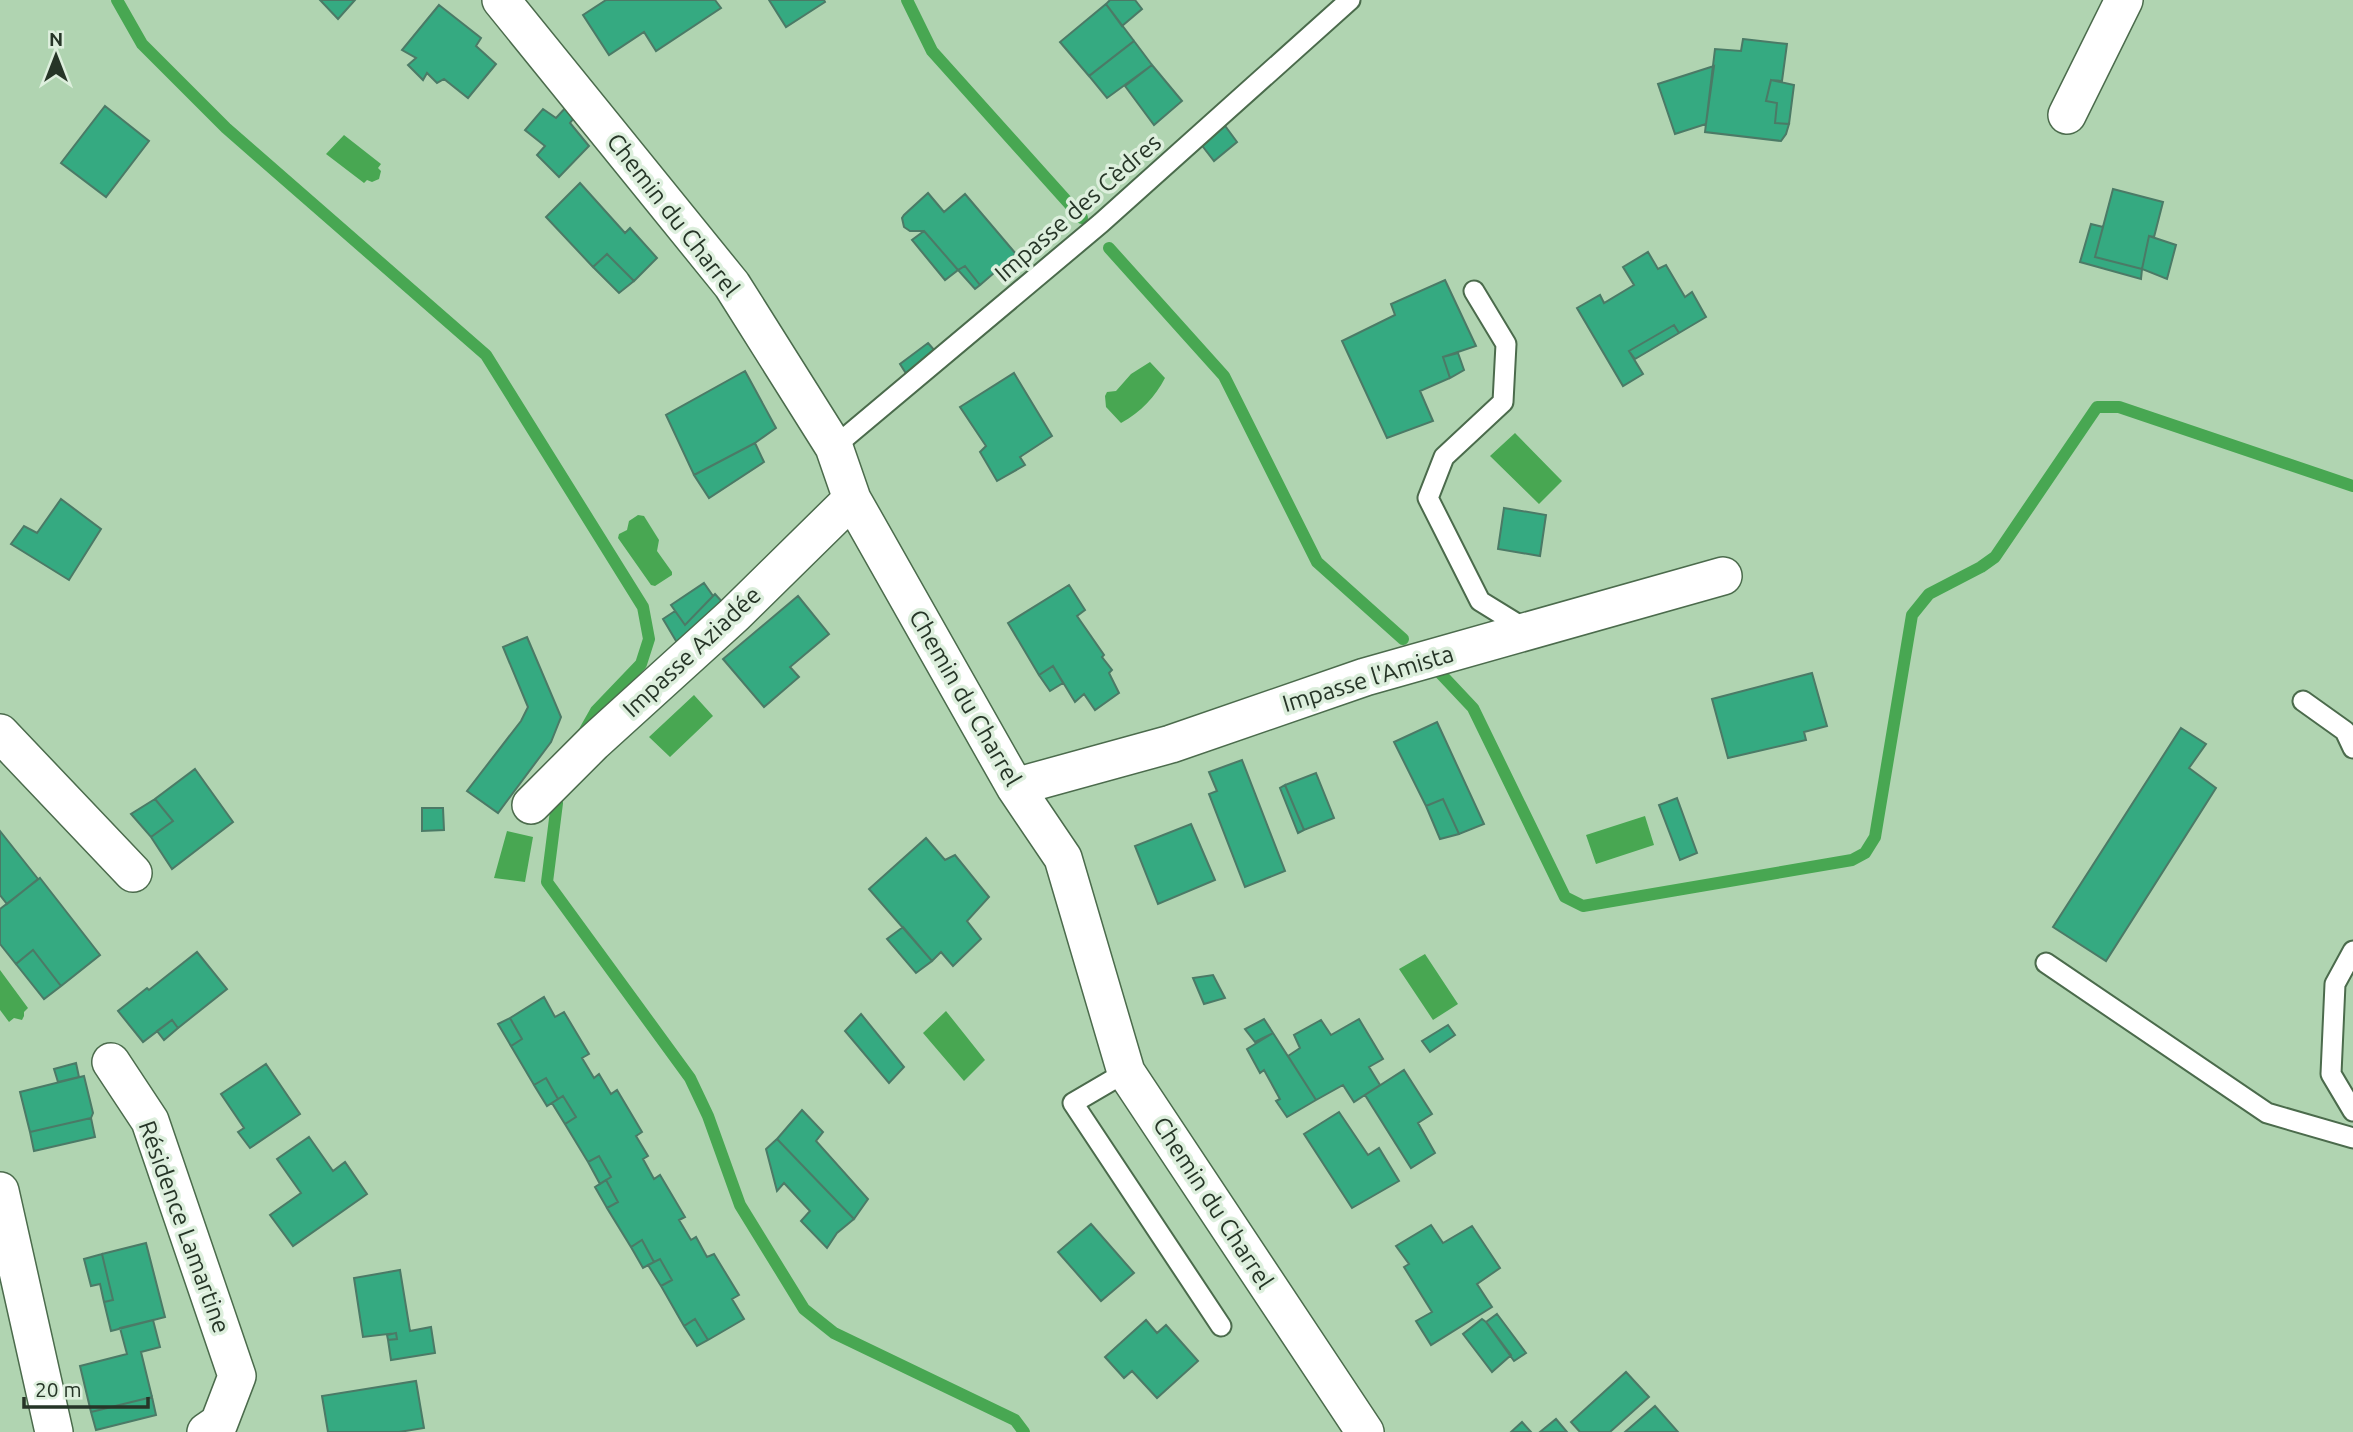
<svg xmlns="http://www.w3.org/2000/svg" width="2353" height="1432" font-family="Ubuntu,sans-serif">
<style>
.water{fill:#48a752}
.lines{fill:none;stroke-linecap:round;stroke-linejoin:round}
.stream{stroke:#48a752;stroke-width:12}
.building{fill:#35aa81;stroke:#4b7a66;stroke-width:2}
.service-casing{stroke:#4b6b4c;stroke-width:23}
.minor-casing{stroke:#4b6b4c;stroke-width:40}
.service{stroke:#fff;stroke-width:19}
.minor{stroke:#fff;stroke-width:37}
.labels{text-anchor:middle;stroke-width:7;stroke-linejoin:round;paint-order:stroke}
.street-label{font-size:24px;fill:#263527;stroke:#ddefdd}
</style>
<rect width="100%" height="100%" fill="#b0d4b1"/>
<path class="water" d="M344,135L381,164L378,168L381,171L379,179L372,182L367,180L364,183L326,154Z
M1150,362L1165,378C1155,397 1141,412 1121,423L1106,407L1105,396L1107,392L1116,391L1131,374Z
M1515,433L1562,481L1539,504L1490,456Z
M638,515L644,516L659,540L657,551L672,572V575L655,586L651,585L618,538L619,534L627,530L629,521Z
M694,695L713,716L670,757L649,737Z
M1645,816L1654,845L1596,864L1586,835Z
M507,831L533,837L525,882L494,878Z
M1425,954L1458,1004L1433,1020L1399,969Z
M0,970L28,1008L24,1012V1016L22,1020L14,1018L9,1022L0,1010Z
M946,1011L985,1060L964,1081L923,1033Z"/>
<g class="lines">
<path class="stream" d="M117,0L142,44L226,128L486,355L643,607L649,639L641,664L596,711L583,734
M907,0L932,51L1082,218
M1109,248L1224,376L1317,562L1403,639
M1441,674L1473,708L1565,897L1583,906L1852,860L1865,853L1875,837L1912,615L1929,594L1981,567L1995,557L2097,407H2119L2353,486
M557,803L547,882L690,1078L708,1116L740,1205L804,1309L834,1333L1015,1420L1024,1432"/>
</g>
<path class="building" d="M320,0H355L338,19Z
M606,0H715L721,8L656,51L644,32L609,55L583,15Z
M769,0H824L825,2L786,27Z
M1110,0H1135L1142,9L1122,26L1106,4Z
M1106,4L1134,41L1089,76L1060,42Z
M439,5L481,38L476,46L496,64L468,98L444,79L437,83L427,73L423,80L408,65L416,58L402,50Z
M1743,39L1787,44L1782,81L1771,80L1766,101L1777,103L1775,123L1789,124L1786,134L1781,141L1705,132L1715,49L1741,51Z
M1134,41L1152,65L1107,98L1089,76Z
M1152,65L1182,101L1154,125L1125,86Z
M1714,66L1706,124L1675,134L1658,84Z
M1771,80L1794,85L1789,124L1775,123L1777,103L1766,101Z
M569,104L578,113L570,123L589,146L559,177L537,155L545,146L525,130L543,109L556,118Z
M105,106L149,141L106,197L61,163Z
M1223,123L1237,142L1214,161L1200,143Z
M580,183L625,233L630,228L657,258L634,281L607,254L593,267L546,217Z
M2113,189L2163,202L2154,237L2149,236L2142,269L2095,257Z
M928,193L944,212L965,194L1016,254L980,285L965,266L958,270L924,231H910L904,227L902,218L904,215Z
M2091,224L2103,227L2095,257L2142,269L2141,279L2080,262Z
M924,231L958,270L945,280L912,240Z
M2149,236L2176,245L2167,279L2142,269Z
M1648,252L1658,269L1666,265L1685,297L1692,292L1706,317L1679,333L1674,325L1629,351L1643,374L1623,386L1577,308L1600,295L1604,303L1634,285L1623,267Z
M607,254L634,281L619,293L593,267Z
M965,266L980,285L975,289L958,270Z
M1445,280L1476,346L1443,357L1450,378L1420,391L1433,421L1387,438L1342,341L1395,315L1391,304Z
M1674,325L1679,333L1635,359L1629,351Z
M928,343L936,352L907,375L900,364Z
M1458,353L1464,370L1450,378L1443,357Z
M745,371L776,428L755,443L694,475L666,415Z
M1014,373L1052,436L1020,457L1025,465L997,481L980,452L986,446L960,407Z
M755,443L764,462L709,498L694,475Z
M61,499L101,529L69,580L11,544L24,526L37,533Z
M1504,508L1546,515L1540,556L1498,549Z
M704,583L713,596L685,625L671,605Z
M1069,585L1085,610L1077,616L1104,655L1102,657L1112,670L1109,673L1119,693L1095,710L1084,694L1075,702L1053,666L1039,675L1008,623Z
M715,594L724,604L679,646L663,619L675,611L685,625Z
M798,596L829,634L790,667L799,677L764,707L723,659Z
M527,637L561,717L551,742L498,813L467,791L521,721L528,707L503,647Z
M1053,666L1063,683L1050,691L1039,675Z
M1812,673L1827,726L1804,732L1806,740L1728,758L1712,699Z
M1437,722L1484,824L1459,834L1443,799L1426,806L1394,742Z
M2181,728L2206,744L2189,768L2216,788L2106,961L2053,927Z
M1242,760L1285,871L1245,887L1209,794L1217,791L1209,772Z
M195,769L233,822L172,869L151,837L173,821L155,799Z
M1316,773L1334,818L1304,830L1285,785Z
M1285,785L1304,830L1298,833L1280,788Z
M1677,798L1697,853L1680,860L1659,805Z
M155,799L173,821L151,837L131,814Z
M1443,799L1459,834L1440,839L1426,806Z
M422,808H443L444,830L422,831Z
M1191,824L1215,880L1158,904L1135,846Z
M0,831L38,879L7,904L0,895Z
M926,838L945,860L955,855L989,897L967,921L981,939L953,966L941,952L932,961L869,889Z
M40,878L100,955L61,986L33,950L16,964L0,944V909Z
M903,927L932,961L916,973L887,939Z
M33,950L61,986L44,999L16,964Z
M197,952L227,989L178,1028L172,1020L143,1042L118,1011L147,988L149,990Z
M1213,975L1225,998L1204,1004L1193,978Z
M544,997L555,1017L564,1012L589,1054L582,1058L594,1078L599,1074L611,1094L617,1090L642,1132L636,1136L648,1156L643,1159L654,1179L660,1175L685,1217L679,1220L691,1240L696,1237L707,1257L714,1254L739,1295L732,1299L744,1319L708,1340L695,1319L684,1326L661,1286L672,1280L660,1259L654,1262L642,1240L631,1247L607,1208L618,1202L606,1180L611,1177L599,1156L588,1162L565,1124L576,1117L563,1096L558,1099L546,1078L534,1085L511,1046L522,1039L510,1018Z
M861,1014L904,1067L889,1083L845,1031Z
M510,1018L522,1039L511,1046L498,1024Z
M1264,1019L1273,1033L1255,1042L1245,1029Z
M1359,1019L1383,1059L1369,1067L1380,1085L1354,1102L1343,1085L1316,1100L1288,1056L1300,1048L1294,1035L1321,1020L1331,1035Z
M172,1020L178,1028L164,1040L157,1031Z
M1448,1025L1455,1035L1430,1052L1422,1041Z
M1273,1033L1316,1100L1287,1117L1276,1101L1280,1099L1264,1070L1260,1073L1247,1049Z
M76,1063L79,1077L58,1082L54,1069Z
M266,1064L300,1114L250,1148L238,1132L244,1128L221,1094Z
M1404,1070L1432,1114L1418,1123L1435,1153L1411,1168L1365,1095Z
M84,1076L93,1113L91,1118L30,1132L20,1092Z
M546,1078L558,1099L547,1106L534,1085Z
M563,1096L576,1117L565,1124L552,1103Z
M802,1110L823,1132L816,1141L868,1199L854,1219L777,1139Z
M1339,1112L1368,1155L1379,1148L1399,1181L1352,1208L1304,1134Z
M91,1118L95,1137L34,1151L30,1132Z
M309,1137L333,1171L345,1162L367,1194L293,1246L270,1215L301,1193L277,1159Z
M777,1139L854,1219L837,1233L827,1248L801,1221L810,1211L784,1183L777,1191L766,1149Z
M599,1156L611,1177L600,1184L588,1162Z
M606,1180L618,1202L607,1208L595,1187Z
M1091,1224L1134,1273L1101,1301L1058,1252Z
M1431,1225L1443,1243L1472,1226L1500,1268L1477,1284L1492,1307L1431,1345L1416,1321L1432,1312L1404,1267L1409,1264L1396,1246Z
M642,1240L654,1262L643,1268L631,1247Z
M146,1243L165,1317L111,1331L104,1302L113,1300L102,1254Z
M102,1254L113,1300L104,1302L100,1284L91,1286L84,1259Z
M660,1259L672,1280L661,1286L648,1265Z
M400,1270L410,1331L431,1327L435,1353L391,1360L388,1340L397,1339L396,1333L363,1337L354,1278Z
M1497,1314L1526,1353L1514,1361L1486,1322Z
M695,1319L708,1340L697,1346L684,1326Z
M1482,1319L1486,1322L1511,1355L1492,1372L1463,1334Z
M153,1320L160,1347L141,1352L152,1397L91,1412L80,1366L127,1354L120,1328Z
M1146,1320L1157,1333L1166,1325L1198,1361L1157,1398L1132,1371L1124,1378L1105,1357Z
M396,1333L397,1339L388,1340L387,1335Z
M1626,1372L1649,1397L1610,1432H1580L1571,1422Z
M416,1381L424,1428L399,1432H328L322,1396Z
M152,1397L156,1415L96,1430L91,1412Z
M1655,1406L1678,1432H1625Z
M1556,1419L1567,1432H1540Z
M1522,1422L1531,1432H1511Z"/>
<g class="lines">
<g class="service-casing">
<path id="service" d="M1474,291L1506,344L1503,402L1444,457L1428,498L1480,601L1527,630
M834,447L1101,223L1350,0
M2303,701L2345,731L2353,748
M2353,951L2335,984L2331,1074L2353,1111
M2046,963L2267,1113L2353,1138
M1126,1072L1073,1103L1221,1326"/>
</g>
<g class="minor-casing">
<path id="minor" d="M501,0L732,285L834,447L852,499L1015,787L1063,858L1126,1072L1365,1432
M2067,115L2124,0
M0,733L133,873
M1015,787L1171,744L1365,677L1723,576
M531,805L593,743L734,615L852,499
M111,1062L150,1121L237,1376L219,1423L206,1432
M0,1191L54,1432"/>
</g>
<use href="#service" class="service"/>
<use href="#minor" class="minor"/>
</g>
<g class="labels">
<g class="street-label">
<text transform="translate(1078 208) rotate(-41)" y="8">Impasse des Cèdres</text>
<text transform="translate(673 215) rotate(52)" y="8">Chemin du Charrel</text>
<text transform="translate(692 652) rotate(-43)" y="8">Impasse Aziadée</text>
<text transform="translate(1368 679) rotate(-17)" y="8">Impasse l'Amista</text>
<text transform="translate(965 698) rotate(60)" y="8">Chemin du Charrel</text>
<text transform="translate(1213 1203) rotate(57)" y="8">Chemin du Charrel</text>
<text transform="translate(184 1227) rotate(70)" y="8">Résidence Lamartine</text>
</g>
</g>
<g transform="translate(56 56)" stroke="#ddefdd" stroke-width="5" paint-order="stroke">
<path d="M0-5L12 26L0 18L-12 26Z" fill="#263527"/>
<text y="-10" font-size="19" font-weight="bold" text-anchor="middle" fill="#263527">N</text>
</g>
<path d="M24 1397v10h124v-10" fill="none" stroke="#263527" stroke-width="3.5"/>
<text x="35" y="1397" font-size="21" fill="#263527" stroke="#ddefdd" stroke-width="5" paint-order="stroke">20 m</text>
</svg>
